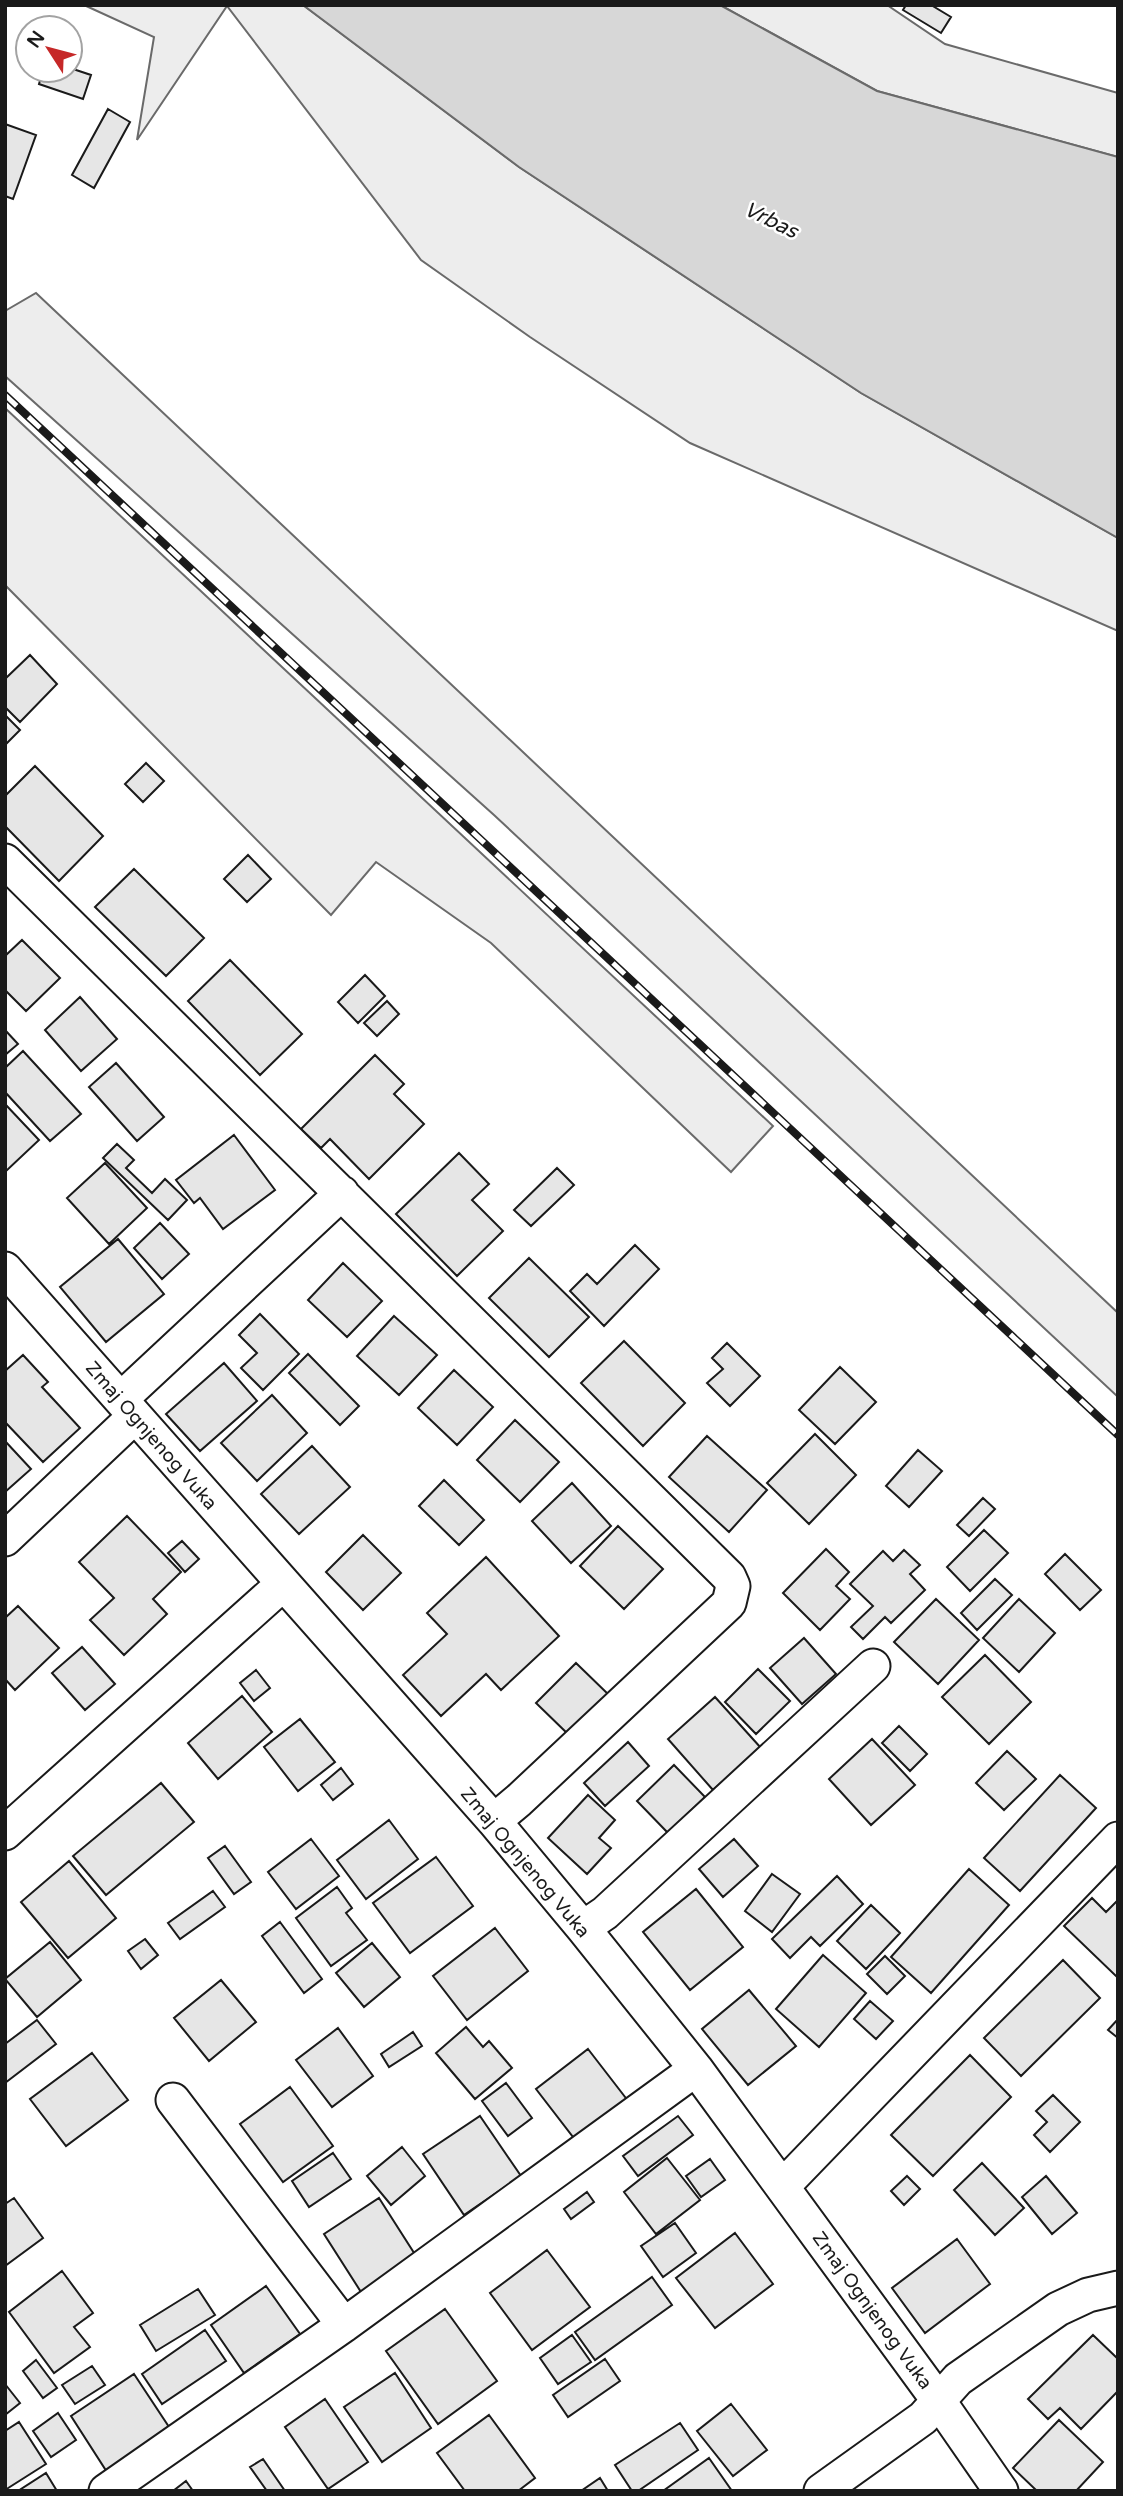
<svg xmlns="http://www.w3.org/2000/svg" width="1123" height="2496" font-family="'Varela Round',sans-serif">
<style>
.green{fill:#ededed;stroke:#6a6a6a;stroke-width:2}
.water{fill:#d7d7d7;stroke:#6a6a6a;stroke-width:2}
.building{fill:#e6e6e6;stroke:#1a1a1a;stroke-width:2}
.lines{fill:none;stroke-linecap:round;stroke-linejoin:round}
.minor-casing{stroke:#1a1a1a;stroke-width:37}
.minor{stroke:#fff;stroke-width:33}
.rail-casing{stroke:#1a1a1a;stroke-width:8}
.rail{stroke:#fff;stroke-width:5;stroke-dasharray:16;stroke-linecap:butt}
.labels{text-anchor:middle;stroke-width:5;stroke-linejoin:round;paint-order:stroke}
.street-label{font-size:19px;fill:#1a1a1a;stroke:#fff}
.water-label{font-size:21px;font-style:italic;fill:#1a1a1a;stroke:#fff}
</style>
<rect width="100%" height="100%" fill="#fff"/>
<path class="green" d="M84,5H303L519,167L861,393L1118,538V631L690,443L530,337L421,260L227,6L137,140L154,37Z
M720,5H887L945,44L1118,93V157L877,91Z
M36,293L1118,1313V1397L494,815L5,376V311Z
M5,408L773,1126L731,1172L491,943L376,862L331,915L5,585Z"/>
<path class="water" d="M303,5H720L877,91L1118,157V538L861,393L519,167Z"/>
<path class="building" d="M906,5H931L951,17L941,33L903,10Z
M70,68L91,75L83,99L39,84L43,70H70Z
M108,109L130,122L94,188L72,175Z
M5,124L36,135L13,199L5,196Z
M30,655L57,684L20,722L5,707V679Z
M5,715L20,730L5,745Z
M146,763L164,781L143,802L125,784Z
M35,766L103,836L59,881L5,826V796Z
M248,855L271,879L247,902L224,879Z
M134,869L204,938L166,976L95,907Z
M22,940L60,978L26,1011L5,990V956Z
M230,960L302,1034L260,1075L188,1001Z
M365,975L385,996L358,1023L338,1002Z
M80,997L117,1039L81,1071L45,1030Z
M387,1001L399,1014L377,1036L364,1023Z
M5,1030L18,1044L5,1055Z
M23,1051L81,1114L50,1141L5,1092V1068Z
M375,1055L404,1084L394,1094L424,1124L369,1179L330,1139L321,1148L301,1129Z
M116,1063L164,1117L137,1141L89,1087Z
M5,1104L39,1140L5,1172Z
M234,1135L275,1190L223,1229L200,1198L194,1203L176,1180Z
M117,1144L134,1160L126,1168L152,1193L165,1179L187,1200L168,1220L103,1158Z
M459,1153L489,1184L472,1200L503,1231L457,1276L396,1214Z
M105,1163L147,1208L109,1244L67,1198Z
M557,1168L574,1185L531,1226L514,1210Z
M160,1223L189,1254L162,1279L134,1248Z
M118,1239L164,1294L106,1342L60,1287Z
M635,1245L659,1269L604,1326L570,1291L587,1274L597,1284Z
M529,1258L589,1317L549,1357L489,1298Z
M343,1263L382,1301L347,1337L308,1300Z
M260,1314L299,1354L263,1390L241,1368L257,1353L239,1335Z
M394,1316L437,1355L399,1395L357,1356Z
M624,1341L685,1403L643,1446L581,1383Z
M727,1343L760,1376L730,1406L707,1383L723,1369L712,1358Z
M308,1354L359,1406L340,1425L289,1373Z
M23,1355L48,1382L42,1387L80,1428L43,1462L5,1422V1371Z
M224,1363L257,1401L200,1451L166,1414Z
M840,1367L876,1402L835,1444L799,1410Z
M454,1370L493,1407L457,1445L418,1408Z
M272,1395L307,1433L257,1481L221,1443Z
M515,1420L559,1462L520,1502L477,1460Z
M815,1434L856,1475L809,1524L767,1483Z
M707,1436L767,1490L729,1532L669,1477Z
M5,1441L31,1469L5,1492Z
M312,1446L350,1487L299,1534L261,1494Z
M918,1450L942,1471L909,1507L886,1486Z
M444,1480L484,1520L459,1545L419,1506Z
M572,1483L611,1526L571,1563L532,1521Z
M983,1498L995,1509L969,1536L957,1525Z
M127,1516L181,1572L153,1599L167,1614L124,1655L90,1620L114,1598L79,1562Z
M618,1526L663,1569L624,1609L580,1566Z
M984,1530L1008,1553L970,1591L947,1567Z
M363,1535L401,1573L363,1610L326,1572Z
M182,1541L199,1559L185,1572L168,1553Z
M826,1549L849,1572L836,1586L850,1599L820,1630L783,1593Z
M904,1550L920,1565L910,1574L925,1590L891,1623L885,1617L863,1639L851,1627L873,1606L850,1584L883,1551L893,1561Z
M1065,1554L1101,1590L1080,1610L1045,1574Z
M486,1557L559,1636L501,1690L486,1674L441,1716L403,1675L447,1634L427,1613Z
M995,1579L1012,1595L977,1630L961,1613Z
M936,1599L979,1640L938,1684L894,1642Z
M1019,1599L1055,1633L1019,1672L983,1638Z
M18,1606L59,1648L15,1690L5,1679V1618Z
M804,1638L836,1674L802,1704L770,1668Z
M82,1647L115,1684L85,1710L52,1673Z
M985,1655L1031,1702L989,1744L942,1697Z
M576,1663L609,1695L569,1735L536,1703Z
M758,1669L790,1701L756,1734L725,1702Z
M256,1670L270,1688L254,1701L240,1683Z
M242,1696L272,1732L218,1779L188,1743Z
M715,1697L761,1748L713,1790L668,1739Z
M300,1719L335,1762L298,1791L264,1747Z
M899,1726L927,1754L910,1771L882,1743Z
M872,1739L915,1785L871,1825L829,1779Z
M628,1742L649,1766L605,1806L584,1783Z
M1007,1751L1036,1779L1004,1810L976,1783Z
M674,1765L705,1797L668,1833L637,1801Z
M341,1768L353,1784L333,1800L321,1785Z
M1060,1775L1096,1808L1020,1891L984,1858Z
M161,1783L194,1822L106,1895L73,1856Z
M588,1795L615,1820L599,1838L611,1848L587,1874L548,1838Z
M389,1820L418,1859L366,1899L337,1860Z
M311,1839L339,1876L296,1909L268,1872Z
M734,1839L758,1866L723,1897L699,1869Z
M225,1846L251,1882L234,1894L208,1858Z
M436,1857L473,1906L410,1953L373,1903Z
M69,1861L116,1918L68,1958L21,1902Z
M969,1869L1009,1905L931,1993L891,1957Z
M772,1874L800,1894L772,1932L745,1911Z
M837,1876L863,1904L820,1946L811,1937L790,1958L772,1939Z
M337,1887L352,1908L346,1913L367,1940L331,1966L296,1918Z
M696,1889L743,1947L690,1990L643,1932Z
M213,1891L225,1907L180,1939L168,1923Z
M1092,1898L1106,1912L1118,1900L1117,1977L1064,1926Z
M871,1905L900,1933L866,1969L837,1941Z
M280,1922L322,1979L304,1993L262,1936Z
M495,1928L528,1971L467,2020L433,1976Z
M145,1939L158,1955L141,1969L128,1951Z
M50,1942L81,1980L37,2017L5,1979Z
M372,1943L400,1977L364,2007L336,1973Z
M823,1955L866,1993L819,2047L776,2009Z
M885,1956L905,1976L887,1994L867,1974Z
M1063,1960L1100,1998L1021,2076L984,2038Z
M221,1980L256,2022L209,2061L174,2018Z
M749,1990L796,2046L748,2085L702,2029Z
M870,2001L893,2021L876,2039L854,2019Z
M1118,2019V2038L1108,2030Z
M37,2020L56,2044L5,2083V2044Z
M466,2027L483,2047L489,2041L512,2068L475,2099L436,2053Z
M338,2028L373,2076L332,2107L296,2060Z
M413,2032L422,2046L389,2067L381,2054Z
M588,2049L632,2106L580,2146L536,2089Z
M92,2053L128,2100L66,2146L30,2099Z
M970,2055L1011,2097L933,2176L891,2135Z
M506,2083L532,2118L508,2136L482,2101Z
M290,2087L333,2146L283,2182L240,2124Z
M1053,2095L1080,2122L1050,2152L1034,2135L1047,2122L1036,2111Z
M480,2116L521,2176L464,2215L423,2154Z
M678,2116L693,2135L638,2176L623,2156Z
M402,2147L425,2176L391,2205L367,2176Z
M333,2153L351,2179L309,2207L292,2181Z
M667,2158L700,2200L656,2234L624,2192Z
M710,2159L725,2180L701,2197L686,2176Z
M982,2163L1024,2208L995,2235L954,2190Z
M907,2176L920,2189L904,2205L891,2191Z
M1046,2176L1077,2213L1052,2234L1022,2197Z
M587,2192L594,2202L571,2219L564,2209Z
M14,2198L43,2238L5,2266V2204Z
M379,2198L416,2256L361,2292L324,2234Z
M675,2223L696,2253L663,2277L641,2246Z
M735,2233L773,2284L715,2328L676,2278Z
M957,2239L990,2284L925,2333L892,2288Z
M547,2250L590,2307L532,2350L490,2293Z
M62,2271L93,2313L74,2327L90,2347L54,2373L9,2312Z
M652,2277L672,2305L595,2360L575,2332Z
M266,2286L300,2334L244,2373L211,2325Z
M198,2289L215,2315L156,2351L140,2325Z
M445,2309L497,2381L438,2424L386,2351Z
M205,2330L226,2361L162,2404L142,2374Z
M572,2335L591,2362L558,2384L540,2358Z
M1093,2335L1118,2359V2391L1081,2429L1060,2408L1048,2419L1028,2399Z
M605,2359L620,2381L568,2417L553,2395Z
M36,2360L57,2388L43,2398L23,2371Z
M92,2366L105,2385L75,2404L62,2385Z
M395,2373L431,2428L382,2462L344,2407Z
M134,2374L171,2430L107,2472L71,2416Z
M5,2384L20,2403L5,2415Z
M325,2399L368,2462L328,2489L285,2427Z
M731,2404L767,2450L733,2476L697,2431Z
M58,2413L76,2440L51,2457L33,2431Z
M489,2415L535,2478L518,2491H465L437,2453Z
M1059,2420L1103,2462L1076,2491H1037L1013,2468Z
M19,2422L46,2464L5,2490V2431Z
M680,2423L698,2450L638,2491H632L615,2465Z
M709,2458L732,2491H663Z
M263,2459L285,2491H267L250,2467Z
M46,2473L57,2491H18Z
M600,2478L608,2491H581Z
M186,2481L193,2491H173Z"/>
<g class="lines">
<g class="minor-casing">
<path id="minor" d="M5,861L729,1577L733,1586L729,1603L519,1800L494,1821
M5,1269L494,1821L583,1928L696,2069L938,2400L1001,2491
M121,1399L342,1193
M5,1539L135,1416
M5,1833L283,1584
M583,1928L605,1913L873,1666
M173,2100L344,2325
M783,2186L1118,1839
M106,2491L344,2325L696,2069
M821,2491L923,2418L958,2379L1058,2309L1088,2295L1118,2288"/>
</g>
<use href="#minor" class="minor"/>
<g class="rail-casing">
<path id="rail" d="M5,395L1118,1435"/>
</g>
<use href="#rail" class="rail"/>
</g>
<g class="labels">
<g class="street-label">
<text transform="translate(152 1435) rotate(49)" y="7">Zmaj Ognjenog Vuka</text>
<text transform="translate(526 1862) rotate(50)" y="7">Zmaj Ognjenog Vuka</text>
<text transform="translate(873 2310) rotate(54)" y="7">Zmaj Ognjenog Vuka</text>
</g>
<g class="water-label">
<text transform="translate(771 220) rotate(26)" y="7">Vrbas</text>
</g>
</g>
<rect width="1123" height="2496" fill="none" stroke="#1a1a1a" stroke-width="14"/>
<g transform="translate(49 49) rotate(306)"><circle r="33" fill="#ffffff" stroke="#a3a3a3" stroke-width="2"/>
<path d="M0-5L12 26L0 18L-12 26Z" fill="#c62828"/>
<text y="-10" font-size="19" font-weight="bold" text-anchor="middle" fill="#1a1a1a">N</text>
</g>
</svg>
